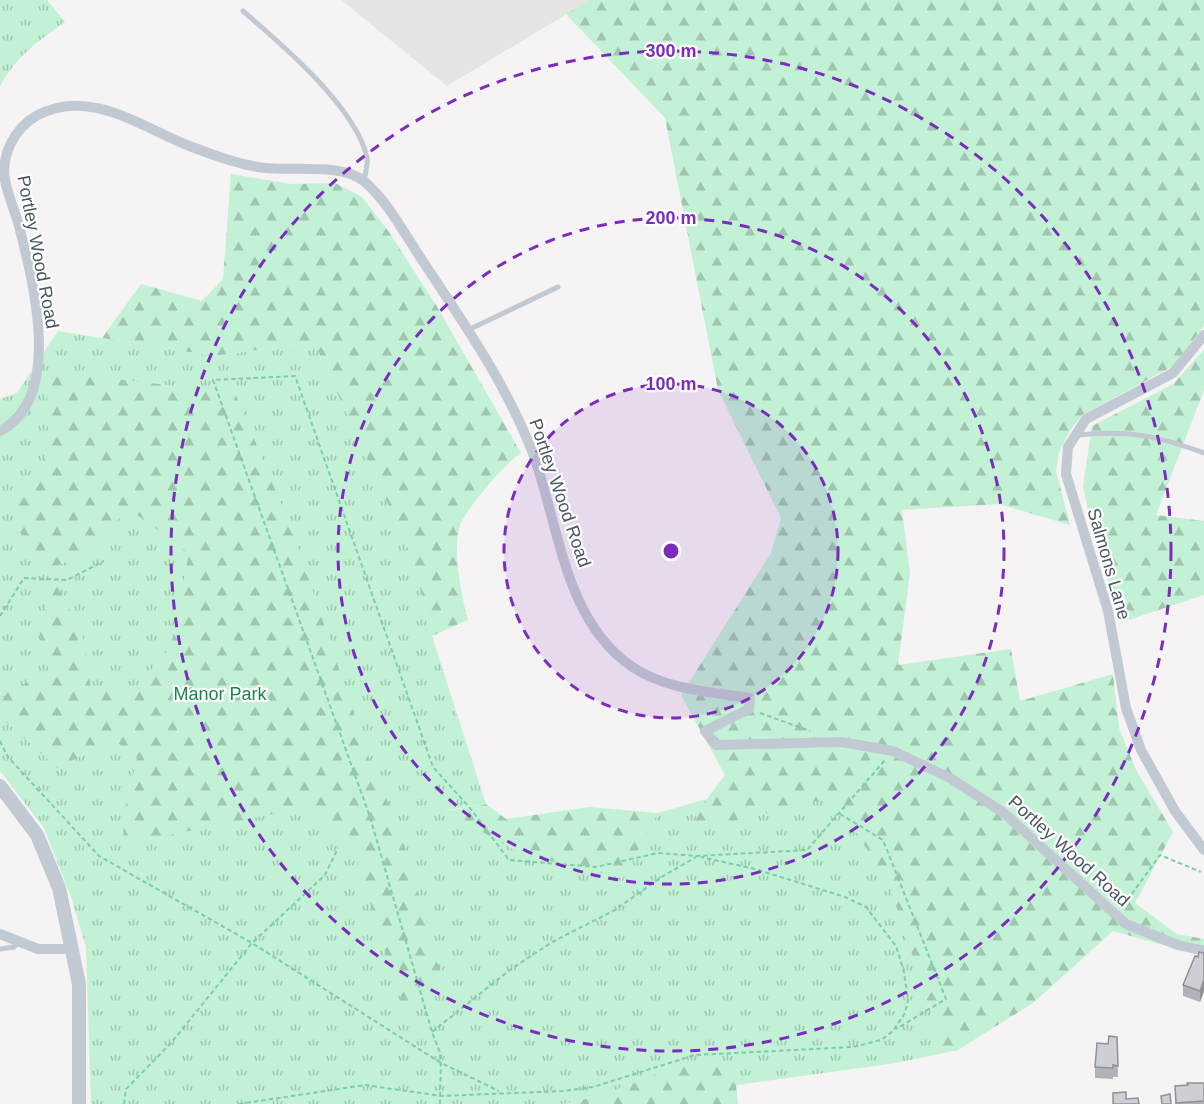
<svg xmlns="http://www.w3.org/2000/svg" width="1204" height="1104" font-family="Helvetica,sans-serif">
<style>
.education{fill:#e6e4e5}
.grass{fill:url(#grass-tufts)}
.forest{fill:url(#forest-firs)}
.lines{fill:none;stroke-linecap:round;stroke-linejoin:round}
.path{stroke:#7ad0a6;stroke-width:2;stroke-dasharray:4.5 3;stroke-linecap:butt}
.service{stroke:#c1cad2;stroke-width:5}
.minor{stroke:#c1cad2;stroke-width:10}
.tertiary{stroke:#c1cad2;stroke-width:14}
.wall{fill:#b0b2b7}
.shaded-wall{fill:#909195}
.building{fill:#cdcfd5;stroke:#909195;stroke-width:1.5}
.ring{fill:none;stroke:#7b2cbf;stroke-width:3;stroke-dasharray:10 8}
.labels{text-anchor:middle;stroke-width:4.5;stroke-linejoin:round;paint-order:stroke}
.street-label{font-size:18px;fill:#4a5661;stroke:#fff}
.park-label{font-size:18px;fill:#17864f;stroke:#fff}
.centre{fill:#7b2cbf;stroke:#fff;stroke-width:3}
.ring-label{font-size:18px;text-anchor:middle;font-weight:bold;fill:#7b2cbf;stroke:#fff;stroke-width:4.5;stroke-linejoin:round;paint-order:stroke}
</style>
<defs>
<pattern id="grass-tufts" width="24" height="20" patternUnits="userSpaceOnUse" patternTransform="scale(1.5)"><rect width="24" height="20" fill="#c3f1d5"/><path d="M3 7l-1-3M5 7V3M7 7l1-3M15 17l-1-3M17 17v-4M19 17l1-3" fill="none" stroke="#a0c6b0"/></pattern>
<pattern id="forest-firs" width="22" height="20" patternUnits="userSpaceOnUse" patternTransform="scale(1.5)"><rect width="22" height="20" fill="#c3f1d5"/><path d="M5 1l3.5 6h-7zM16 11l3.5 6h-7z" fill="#a0c6b0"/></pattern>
</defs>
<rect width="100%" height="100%" fill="#f5f3f3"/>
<path class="education" d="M341,0H590L447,86Z"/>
<path class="grass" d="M0,0H47L65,22C38,41 15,57 0,87Z
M58,331L214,356L314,342L412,557L432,636L486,804L447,810L622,878L658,813L707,799L744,752L841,748L956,990L958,1050L896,1063L736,1085L683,1104H91L86,947L71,897L44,828L0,771V399L17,393Z"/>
<path class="forest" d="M589,0H1204V326L1173,366L1082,415L1069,432L1059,453L1056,471L1070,525L999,504L902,510L910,573L898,665L1011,649L1020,701L1113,674L1119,728L1136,770L1173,832L1135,903L1177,934L1204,939V948L1184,951L1113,931L1033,1003L958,1050L944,1052L890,887L835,797L690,831L707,799L725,775L681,695L771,553L781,518L718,390L665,118L566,14Z
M231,174L291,184L335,183L362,197L389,232L436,305L521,453C506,462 463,512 459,528C453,553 461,595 468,620L432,636L412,557L314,342L214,356L102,338L141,284L202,301L223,279Z
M1204,350V390L1156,515L1204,521V595L1122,622L1094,541L1083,486L1092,426L1173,384Z
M47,371L235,393L294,535L374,773L397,821L440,969L407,1019L351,843L303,808L124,844L123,817L137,758L114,740L57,768L0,716V700L7,693L49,671L37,624L57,586L82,632L91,688L132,692L171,647L189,553L129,509C102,535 81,564 42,569L9,509L48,452Z
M486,804L506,819L589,807L658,813L623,878L521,854L446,811Z
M717,1060L736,1085L738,1104H563L598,1096L674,1068Z"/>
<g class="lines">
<path class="path" d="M0,616L24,578L67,580L104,561
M760,713L810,731
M0,741L8,757L99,856L252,943L441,1063L499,1091
M840,814L883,840L946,999L896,1029
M1123,906L1160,855L1201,872
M432,1032L511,969L554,941L615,910L660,878L696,857
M124,1104L126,1089L171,1043L252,943L325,875L338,848
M239,1104L365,1085L441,1096L563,1091L593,1087L695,1055L853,1047L881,1040L893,1031L905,1013L908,1000L904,972L896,946L866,907L845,897L755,869L701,857
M440,1104L441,1055L432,1032L370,817L213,380L295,376L433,767L470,808L509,860L596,867L658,853L697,856L807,850L885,760"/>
<path class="service" d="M243,11C281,44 357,108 367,158C368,165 365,174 364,181
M468,330L558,287
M1076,435C1129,430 1155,435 1204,453
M0,949L14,947L19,942"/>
<path class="minor" d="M1204,335L1173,373L1086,419L1068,447L1066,474L1108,611L1126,708L1141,750L1175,811L1204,850
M0,431C64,398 33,281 19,226C15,211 8,196 5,180C1,155 14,129 36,116C89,86 144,129 192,147C216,156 240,165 265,168C294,171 344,163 365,182C389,203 405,235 422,260C463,322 505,382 532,451C559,522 563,619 631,666C666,690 710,692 750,698L749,709L705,731L716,745L841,742L893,751L950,778L1004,813L1126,924L1178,945L1204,951
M0,934L38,949H72"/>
<path class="tertiary" d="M0,786L37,835L59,888L79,984V1104"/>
</g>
<path class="wall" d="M1204,953V991L1200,1002L1183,996V985L1198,957Z
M1117,1037L1118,1077H1113V1079L1095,1078V1067L1108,1044Z
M1204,1083V1104H1175V1086Z"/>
<path class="shaded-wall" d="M1204,980V991L1200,1002V991Z"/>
<path class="building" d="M1199,952L1204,953V980L1200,991L1183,985L1195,956L1198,957Z
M1109,1036L1117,1037L1118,1066L1113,1065V1068L1095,1067L1097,1043L1108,1044Z
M1187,1083H1204V1101L1176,1103L1175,1086L1188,1085Z
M1126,1092V1099L1138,1098L1139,1104H1113V1093Z
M1170,1094L1171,1104H1162L1161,1096Z"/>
<circle cx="671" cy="551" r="167" fill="#7b2cbf" fill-opacity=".12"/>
<g class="ring">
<circle cx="671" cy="551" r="167"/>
<circle cx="671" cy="551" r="333"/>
<circle cx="671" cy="551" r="500"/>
</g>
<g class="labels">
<g class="street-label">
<text transform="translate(38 252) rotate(79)" y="6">Portley Wood Road</text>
<text transform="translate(560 493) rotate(71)" y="6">Portley Wood Road</text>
<text transform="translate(1109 564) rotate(74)" y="6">Salmons Lane</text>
<text transform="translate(1069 851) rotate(42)" y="6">Portley Wood Road</text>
</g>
<g class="park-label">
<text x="220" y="700">Manor Park</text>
</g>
</g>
<circle cx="671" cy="551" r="9" class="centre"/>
<g class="ring-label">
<text x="671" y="57">300 m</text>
<text x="671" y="224">200 m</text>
<text x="671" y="390">100 m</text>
</g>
</svg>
